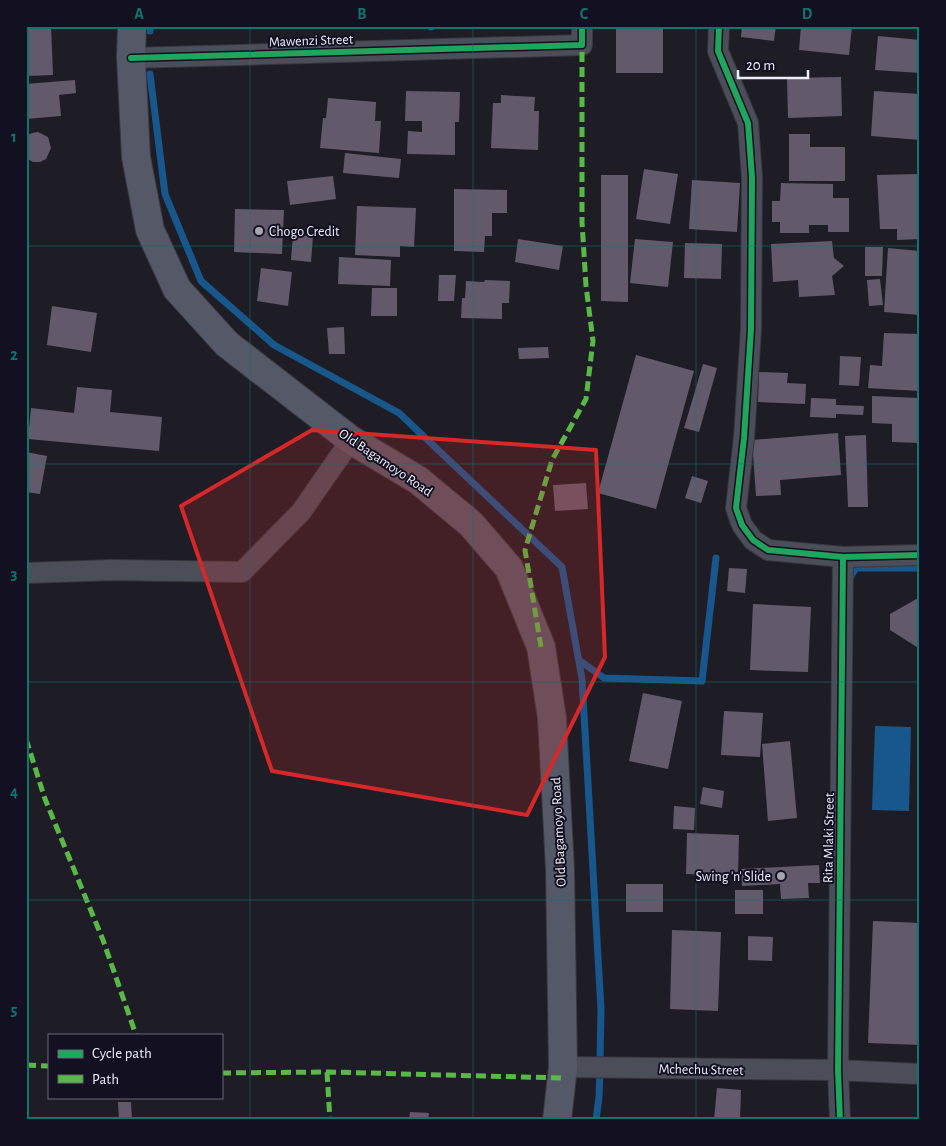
<svg xmlns="http://www.w3.org/2000/svg" width="946" height="1146" font-family="'Alegreya Sans',sans-serif">
<style>
.water{fill:#18578b}
.lines{fill:none;stroke-linecap:round;stroke-linejoin:round}
.stream{stroke:#18578b;stroke-width:7}
.building{fill:#625a6b}
.minor-casing{stroke:#38373f;stroke-width:22}
.primary-casing{stroke:#38373f;stroke-width:30}
.minor{stroke:#4b4e59;stroke-width:20}
.primary{stroke:#555866;stroke-width:28}
.quiet{stroke:#58b947;stroke-width:5;stroke-dasharray:10 5;stroke-linecap:butt}
.cycleway-casing{stroke:#121021;stroke-width:9}
.cycleway{stroke:#20a55d;stroke-width:6}
.marked{fill:#d62828;fill-opacity:0.2;stroke:#d62828;stroke-width:4;stroke-linejoin:round}
.grid{fill:none;stroke:#0f766e;stroke-width:1;stroke-opacity:0.55}
.poi-dot{fill:#a5a5b0;stroke:#121021;stroke-width:2}
.labels{text-anchor:middle;stroke-width:4;stroke-linejoin:round;paint-order:stroke}
.street-label{font-size:14px;fill:#eeeefa;stroke:#121021}
.poi-label{font-size:14px;fill:#eeeefa;stroke:#121021;text-anchor:start}
.neatline{fill:none;stroke:#0f766e;stroke-width:2}
.grid-label{font-size:16px;text-anchor:middle;font-weight:bold;fill:#0f766e}
</style>
<rect width="100%" height="100%" fill="#1e1d26"/>
<path class="water" d="M875,726L911,727L909,811L872,810Z"/>
<g class="lines">
<path class="stream" d="M431,26V27
M150,31V26
M150,74L165,194L201,281L274,345L399,413L562,567L582,679L601,1009L600,1062
M849,579L856,568H920
M579,660L604,678L702,681L716,558
M596,1120L599,1097L600,1070"/>
</g>
<path class="building" d="M26,26H51L53,75L26,76Z
M742,26H776L774,41L741,37Z
M801,26H852L849,55L799,50Z
M616,27H663V73H616Z
M878,36L920,40V73L875,70Z
M841,77L842,116L788,118L787,78Z
M75,80L76,93L59,95L61,116L26,119V84Z
M406,91L460,92L459,122H455V155L407,154L408,131L422,132V121H405Z
M874,91L920,94V140L871,136Z
M501,95L535,97L534,111H539L538,150L491,148L493,103H501Z
M328,98L376,102L375,121H381L379,153L320,148L323,118H326Z
M38,132L48,137L51,148L46,159L40,162H33L26,158V136L32,133Z
M789,134H810V147H845V181H789Z
M345,153L401,159L399,178L343,173Z
M644,169L678,174L670,224L636,219Z
M920,174V239L897,240V229H880L877,175Z
M601,175H628V302L601,301Z
M333,176L336,199L290,205L287,181Z
M692,180L740,183L737,232L689,229Z
M781,183L833,184V198H849V232H828V225H809V233H780V222H772V201H780Z
M454,189L507,190V213H492V236H485L484,252L454,251Z
M357,206L416,208L414,247L400,246V257L355,255Z
M235,209L284,210L282,254L234,252Z
M293,235L313,236L311,262L291,260Z
M518,239L563,246L559,270L515,262Z
M635,239L673,242L668,287L630,283Z
M832,241L834,258L844,266L832,276L835,295L799,297L798,280L773,282L771,244Z
M685,243L722,244L721,279L684,278Z
M865,247H883L882,276H865Z
M888,248L920,251V315L884,312Z
M339,257L391,260L390,286L338,284Z
M261,268L292,272L288,306L257,301Z
M439,275H456L454,301H438Z
M880,279L883,305L869,306L867,280Z
M485,280L510,281L509,303H502V319L461,318L462,298H465L466,281L484,282Z
M372,288H397V316H371Z
M52,306L97,313L91,352L47,345Z
M344,327L345,354H329L327,328Z
M884,333L920,334V391L868,388L870,365L882,366Z
M548,347L549,358L519,359L518,348Z
M636,355L694,371L656,509L598,493Z
M840,356L861,357L859,386L839,385Z
M703,364L717,368L699,432L684,428Z
M759,372L788,373L787,383L806,384L805,404L758,402Z
M77,387L112,390L110,412L162,417L159,451L28,439L31,408L74,413Z
M872,396L920,398V443L892,442V424L872,423Z
M811,398L836,399V405L864,406L863,415L836,414V418L810,417Z
M838,433L841,475L780,480L781,495L756,496L752,440Z
M866,435L868,507H848L845,436Z
M26,452L47,456L40,494L26,492Z
M692,476L708,481L701,503L685,498Z
M586,483L588,509L555,511L553,485Z
M729,568L747,569L745,593L727,591Z
M920,597V649L890,630V614Z
M753,604L811,607L808,672L750,670Z
M643,693L682,701L668,769L629,761Z
M724,711L763,713L760,757L721,755Z
M790,741L797,818L768,821L762,744Z
M703,787L724,791L722,808L700,804Z
M674,806L695,808L694,830L673,829Z
M687,833L739,835L738,876L686,874Z
M819,865L820,883H808L809,898L781,899L780,884L742,886L741,869Z
M626,884H663V912H626Z
M735,890H763V914H735Z
M873,921L920,923V1045L868,1043Z
M672,930L721,932L718,1011L670,1009Z
M748,936L773,937L772,961L748,960Z
M717,1088L741,1090L740,1120H714Z
M118,1102H131L132,1120H119Z
M410,1112L429,1113L428,1120H409Z"/>
<g class="lines">
<g class="minor-casing">
<path id="minor" d="M719,26L718,51L748,123L752,177L751,329L744,438L736,508L742,525L753,540L768,550L843,557L920,555
M131,58L582,45V26
M26,573L113,570L242,572L301,512L351,440
M563,1067L838,1070L920,1074
M840,1120L838,1070L843,557"/>
</g>
<g class="primary-casing">
<path id="primary" d="M132,26L131,58L136,157L150,230L177,289L227,344L351,440L418,480L471,524L509,568L541,647L552,718L560,869L563,1067L557,1120"/>
</g>
<use href="#minor" class="minor"/>
<use href="#primary" class="primary"/>
<path class="quiet" d="M541,647L525,550L552,460L586,399L593,341L586,286L582,222V45
M26,739L45,799L103,940L136,1035
M26,1065L49,1066
M327,1072L330,1120
M221,1073L327,1072L563,1078"/>
<g class="cycleway-casing">
<path id="cycleway" d="M719,26L718,51L748,123L752,177L751,329L744,438L736,508L742,525L753,540L768,550L843,557L920,555
M131,58L582,45V26
M840,1120L838,1070L843,557"/>
</g>
<use href="#cycleway" class="cycleway"/>
</g>
<path class="marked" d="M312,430L596,450L605,657L527,815L272,771L181,506Z"/>
<path class="grid" d="M250,26V1120M473,26V1120M696,26V1120M26,246H920M26,464H920M26,682H920M26,900H920"/>
<g class="poi-dot">
<circle cx="259" cy="231" r="5"/>
<circle cx="781" cy="876" r="5"/>
</g>
<g class="labels">
<g class="street-label">
<text transform="translate(311 40) rotate(-2)" y="5">Mawenzi Street</text>
<text transform="translate(386 462) rotate(34)" y="5">Old Bagamoyo Road</text>
<text transform="translate(558 832) rotate(-93)" y="5">Old Bagamoyo Road</text>
<text transform="translate(828 838) rotate(-89)" y="5">Rita Mlaki Street</text>
<text transform="translate(701 1069) rotate(1)" y="5">Mchechu Street</text>
</g>
<g class="poi-label">
<text x="269" y="236">Chogo Credit</text>
<text x="771" y="881" text-anchor="end">Swing 'n' Slide</text>
</g>
</g>
<rect width="946" height="1146" fill="none" stroke="#121021" stroke-width="55"/>
<rect x="48" y="1034" width="175" height="65" fill="#121021" stroke="#6a6978"/>
<rect x="58" y="1050" width="25" height="8" fill="#20a55d" stroke="#6a6978"/>
<text x="92" y="1058" font-size="15" fill="#eeeefa">Cycle path</text>
<rect x="58" y="1075" width="25" height="8" fill="#58b947" stroke="#6a6978"/>
<text x="92" y="1084" font-size="15" fill="#eeeefa">Path</text>
<path d="M738 70v8h70v-8" fill="none" stroke="#eeeefa" stroke-width="2.5"/>
<text x="746" y="70" font-size="15" fill="#eeeefa" stroke="#121021" stroke-width="4" paint-order="stroke">20 m</text>
<rect x="28" y="28" width="890" height="1090" class="neatline"/>
<g class="grid-label">
<text x="139" y="19">A</text>
<text x="362" y="19">B</text>
<text x="584" y="19">C</text>
<text x="807" y="19">D</text>
<text x="14" y="142">1</text>
<text x="14" y="360">2</text>
<text x="14" y="579">3</text>
<text x="14" y="797">4</text>
<text x="14" y="1015">5</text>
</g>
</svg>
